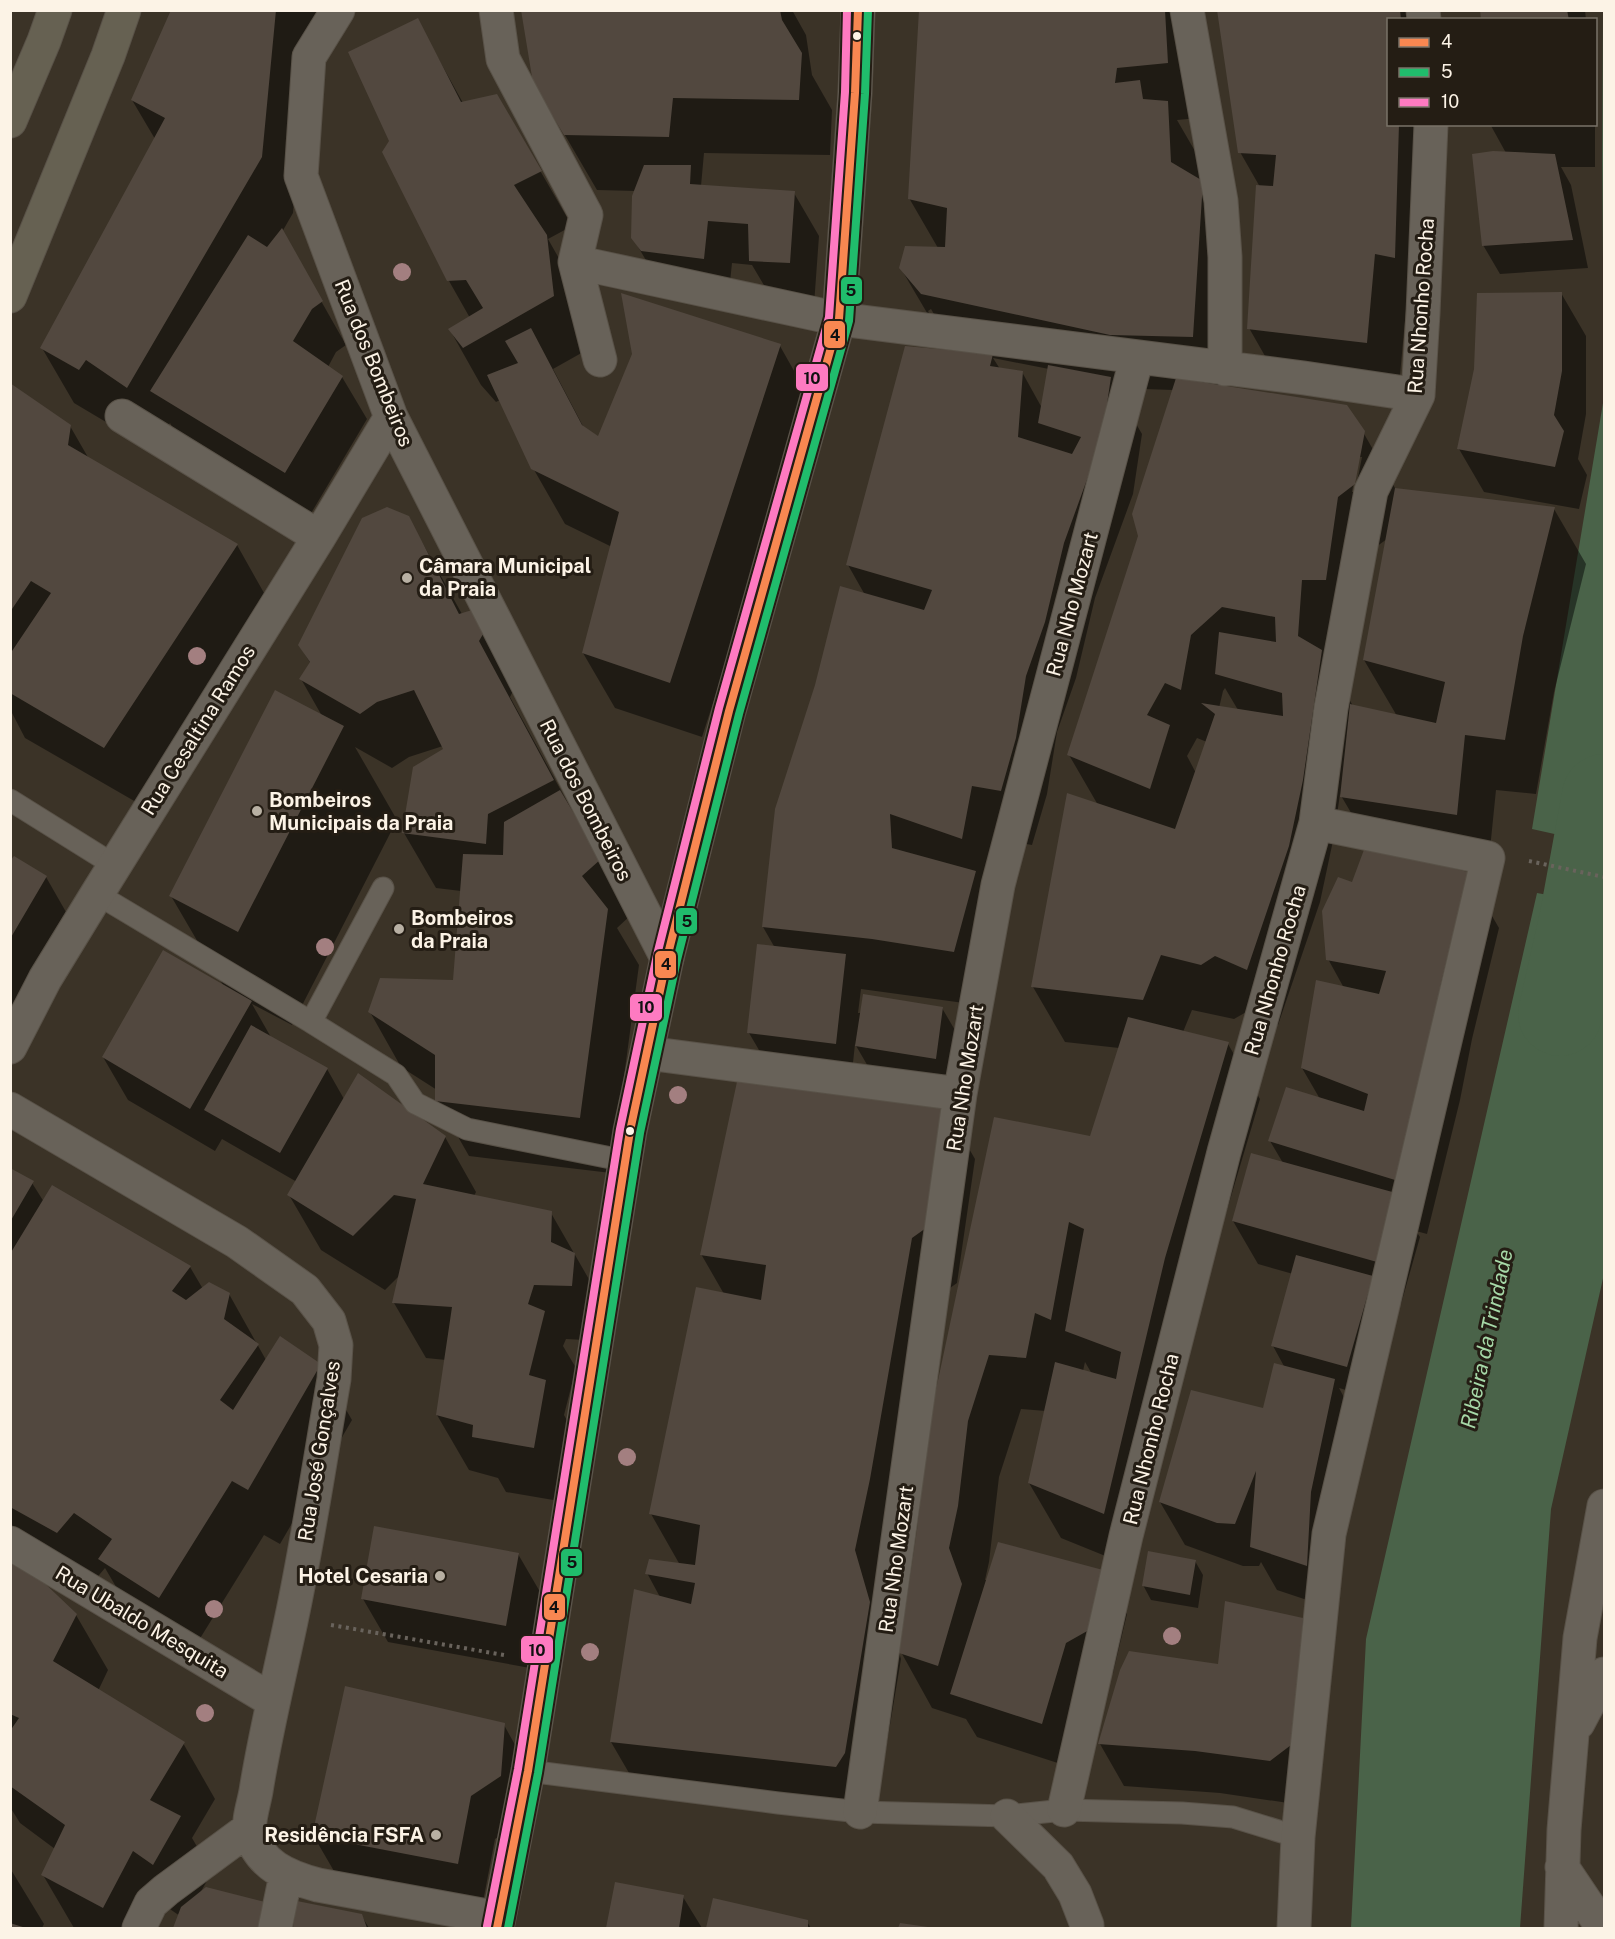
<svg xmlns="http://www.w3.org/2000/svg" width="1615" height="1939" font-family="'Public Sans',sans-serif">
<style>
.water{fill:#4a6349}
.shadow{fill:#0007;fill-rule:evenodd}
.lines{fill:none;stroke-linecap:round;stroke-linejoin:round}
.river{stroke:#4a6349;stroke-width:84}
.building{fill:#52483f}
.lane-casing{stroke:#595248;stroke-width:23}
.street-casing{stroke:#595248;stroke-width:35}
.secondary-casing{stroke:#595248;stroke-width:35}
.primary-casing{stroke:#595248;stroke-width:35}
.path{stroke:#69635c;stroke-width:4;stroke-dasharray:3 4.5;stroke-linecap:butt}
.lane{stroke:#686259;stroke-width:21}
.street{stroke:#686259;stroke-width:33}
.secondary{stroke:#686259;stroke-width:33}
.primary{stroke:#666152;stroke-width:33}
.bus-1-casing{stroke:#241d14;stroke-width:12}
.bus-2-casing{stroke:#241d14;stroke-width:12}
.bus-3-casing{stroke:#241d14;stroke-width:12}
.bus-1{stroke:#f88751;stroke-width:8}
.bus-2{stroke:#20bc6c;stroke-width:8}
.bus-3{stroke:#fe7ac1;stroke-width:8}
.tree{fill:#a37f80}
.bus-dot{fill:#fcf3e6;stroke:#241d14;stroke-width:2}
.poi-dot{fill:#b8b0a3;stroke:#241d14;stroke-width:2}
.labels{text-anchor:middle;stroke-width:6;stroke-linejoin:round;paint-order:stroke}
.street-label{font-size:20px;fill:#fcf3e6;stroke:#241d14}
.poi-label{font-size:20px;font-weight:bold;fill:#fcf3e6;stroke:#241d14;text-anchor:start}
.water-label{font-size:21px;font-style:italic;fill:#a6d8a7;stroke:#241d14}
.line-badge{stroke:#241d14;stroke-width:2}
.pale-badge-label{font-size:16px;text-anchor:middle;font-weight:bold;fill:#111}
</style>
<rect width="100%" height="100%" fill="#3b3327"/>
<path class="water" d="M1603,10L1604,11V365L1602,157Z
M1604,397V845L1532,829Z
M1537,893L1604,905V1274L1551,1509L1520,1928H1351L1366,1639Z"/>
<path class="shadow" d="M172,10H344L306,67L293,213L282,232L346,345L336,352L328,367L342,377L367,419L310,515L176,434L170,423L159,442L111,425L74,403L42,348L155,139L132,100Z
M522,10H792L806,35L812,75L832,110L830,155L704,153L701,186L794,193L819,236L814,305L775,304L752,265L732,263L728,302L658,281L633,238L636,191L597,190L534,82Z
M920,10H1187L1199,118L1177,120L1199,158L1200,181L1234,237L1225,387L1363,432L1395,488V490L1554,509L1586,564L1554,692L1536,794L1496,790L1488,869L1417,861L1467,873L1499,928L1472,1039L1460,1100L1427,1234L1416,1231L1420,1237L1401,1304L1385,1300L1364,1395L1339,1388L1358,1423L1331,1608L1277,1590L1261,1562L1259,1566H1243L1185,1545L1160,1502L1264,1410L1285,1368L1273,1346L1293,1274L1258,1264L1233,1221L1283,1163L1270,1141L1320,1099L1302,1068L1344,988L1328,959L1353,884L1373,850L1340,794L1334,836L1320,902L1278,1025L1248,1011L1234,1019L1192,1010L1183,1032L1228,1044L1260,1099L1196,1314L1135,1568L1061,1538L1029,1483L1046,1411L1021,1409L999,1477L989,1562L985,1580L1102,1572L1127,1614L1113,1673L1090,1685L1067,1766L977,1737L966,1719L932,1708L901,1652L918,1530L932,1418L1091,1138L1119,1048L1065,1042L1033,987L1098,805L1069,755L1140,536L1173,390L1143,389L1112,383L1142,434L1133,494L1095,598L1076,678L1057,732L1047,794L1032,845L1004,840L986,1006L861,989L858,1013L942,1008L959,1037L952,1088L873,1075L855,1044L852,1072L766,1062L749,1033L775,948L763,927L865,595L848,565L956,352L931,309L928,311L943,335L933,323L900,267L938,248L909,198ZM993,358L1049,369L1042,408L1022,372L1000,369ZM1358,457H1362L1355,492H1352ZM1387,539L1364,660L1397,716L1353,706L1331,668L1369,552ZM1225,688L1238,710L1219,708L1223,691ZM1197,738L1207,742L1196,773L1187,756ZM1085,1362L1092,1374L1083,1371Z
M1218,10H1421L1423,20H1388V124H1433L1426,312L1406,309L1398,397L1281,384L1249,328L1260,187L1240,152Z
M1482,10H1585L1586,20H1483Z
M417,20L463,103L497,96L572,226L548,239L578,292L585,351L553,369L585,430L599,438L780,346L811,401L702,737L615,708L583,653L612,547L565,524L533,468L500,400L496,402L481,385L450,330L470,318L449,281L391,141Z
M1490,124H1595V167H1561L1571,185L1588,268L1500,274L1483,245L1506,153Z
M1561,293L1586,336V414L1578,459L1587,475L1579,509L1484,492L1459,449Z
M10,385L70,426L89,459L237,545L268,600L136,802L25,738L12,713L10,715Z
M408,517L462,614L472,611L516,685L510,697L583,831L631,915L617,928L639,965L611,1173L469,1156L437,1100V1090L401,1067L370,1012L455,981L461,891L436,888L404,833L445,750L443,746L409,757L392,768L355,747L397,820L292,1025L252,1004L272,1039L327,1069L344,1099L445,1137L476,1192L474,1196L551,1213L606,1309L603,1341L566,1339L563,1346L576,1368L564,1415L576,1436L565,1502L506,1492L498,1478L469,1470L437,1415L446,1360L426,1358L394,1303L400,1275L385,1290L321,1250L289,1195L297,1182L222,1139L215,1151L128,1100L103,1057L223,985L171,896L322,716L301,679L311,664L299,645Z
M14,858L46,877L78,933L10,1047V860Z
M943,1104L975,1159L957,1283L943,1293L886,1606L901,1659L876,1809L868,1822L643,1797L611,1742L660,1597L647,1573L680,1565L651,1514L724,1294L701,1254Z
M10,1170L32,1183L44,1202L190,1267L203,1289L229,1294L266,1360L320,1365L352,1420L280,1544L264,1535L191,1653L132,1614L105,1568L89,1587L10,1544Z
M518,1554L543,1597L530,1668L388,1642L363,1599Z
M1195,1561L1203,1575L1198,1608L1151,1600L1143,1585Z
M10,1562L76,1615L108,1670L98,1691L183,1743L215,1799L192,1838L212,1872L199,1895L279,1928H174L180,1916L164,1905L153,1928H74L43,1875L55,1849L20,1823L10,1807Z
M1302,1620L1327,1663L1295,1804L1220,1793L1124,1786L1100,1744Z
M504,1725L528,1768L525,1819L495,1839L482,1907L338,1878L313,1835Z
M10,1868L44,1924L42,1928H10Z
M616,1884L683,1897L702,1928H607Z
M714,1900L807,1922L811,1928H708Z
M299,1903L361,1915L369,1928H294Z"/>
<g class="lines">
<path class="river" d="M1560,1014L1581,921L1604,796"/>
</g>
<path class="building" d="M171,10H276L262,157L127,388L86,360L79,370L40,348L165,118L131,100Z
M521,10H780L782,20L802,53L799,100L673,98L669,137L564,135L533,83Z
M919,10H1165L1168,63L1117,68L1115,83L1140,80L1143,99L1168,101L1171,162L1203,181L1193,337L1110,335L921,294L899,268L905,246L945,247L947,208L908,199Z
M1217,10H1400L1401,20H1388V124H1399L1395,258L1375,254L1367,343L1247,329L1256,185L1273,186L1276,155L1238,153Z
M1480,10H1567L1569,20H1481Z
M418,18L461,102L497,94L542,171L514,185L547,235L554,296L463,348L448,329L483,308L466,280L447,281L382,152L389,141L348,52Z
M1493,151L1555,154L1573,240L1482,246L1472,154Z
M644,165H691L690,184L795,191L790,263L749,261L748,224L708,221L704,259L641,251L631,238L632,196Z
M282,228L323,301L312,309L293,341L343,376L285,473L150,391L248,235L267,247Z
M1562,292V371L1554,415L1564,431L1555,467L1457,449L1474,369L1477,293Z
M621,293L781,344L670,683L582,653L619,512L531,469L487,375L518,363L505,341L531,328L582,425L598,436L632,354Z
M905,346L993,354L990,366L1023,371L1018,437L1072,454L1081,437L1038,423L1048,365L1111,377L1102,438L1064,543L1045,622L1026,676L1016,738L1001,791L972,786L962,839L890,814L892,848L976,871L954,952L872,939L762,927L775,809L815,685L840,586L924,610L932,590L846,565Z
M1176,378L1347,405L1365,431L1355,484L1338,497L1326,580H1302L1298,636L1322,650L1303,780L1289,846L1247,970L1215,956L1201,965L1161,955L1143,1000L1031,987L1067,793L1175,829L1215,714L1201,703L1283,716L1282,693L1215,674L1219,632L1276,642L1275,617L1222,607L1191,635L1181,690L1165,683L1147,715L1170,725L1150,789L1067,755L1138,536L1132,514Z
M10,383L71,425L68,445L238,544L104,748L10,693V654L51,593L31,581L10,612Z
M1395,488L1555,507L1523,636L1505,740L1465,735L1457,815L1340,797L1350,704L1436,723L1445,682L1363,660Z
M387,507L409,516L459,614L472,610L486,629L479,641L554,780L488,814L486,844L402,833L413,767L443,749L414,690L377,702L360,714L299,679L310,662L298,645L362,518Z
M275,690L344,726L238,932L169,896Z
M560,790L601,859L582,876L608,909L580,1118L435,1101V1055L368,1012L380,978L453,980L463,854L503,855L504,822Z
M1365,847L1468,872L1441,983L1429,1044L1395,1180L1268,1141L1286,1087L1364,1111L1368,1094L1301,1068L1316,980L1379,994L1386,971L1326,960L1322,911L1338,877L1352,882Z
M14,856L47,876L10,939V861Z
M757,944L846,954L836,1044L747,1033Z
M163,950L252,1001L190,1109L102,1057Z
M863,994L943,1007L936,1059L855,1046Z
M1128,1017L1229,1042L1165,1258L1104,1514L1028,1483L1055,1362L1116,1379L1121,1352L1065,1331L1084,1229L1069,1222L1051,1320L1035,1313L1026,1358L989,1355L968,1421L958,1506L949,1548L962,1584L938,1666L899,1653L917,1530L930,1418L994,1117L1090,1136Z
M251,1025L328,1068L280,1153L204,1110Z
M358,1073L446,1136L423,1184L552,1211L551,1242L575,1253L572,1286L534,1285L528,1304L545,1311L529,1375L546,1380L534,1448L472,1437L473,1425L436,1415L452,1307L392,1303L416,1199L394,1195L353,1236L287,1195Z
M738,1077L944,1102L926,1228L912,1238L870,1479L855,1550L870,1602L845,1753L836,1767L610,1742L634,1589L691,1604L695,1583L645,1574L649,1559L695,1565L700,1525L649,1514L696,1287L761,1300L766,1265L700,1255Z
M1251,1153L1396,1193L1377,1262L1232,1221Z
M10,1168L34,1181L10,1222Z
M52,1185L191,1266L172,1291L186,1300L209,1282L230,1293L224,1319L259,1344L220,1400L233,1410L280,1336L321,1364L248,1490L232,1481L159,1598L98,1559L112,1539L74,1513L57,1533L10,1507V1254Z
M1296,1255L1373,1276L1347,1367L1271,1346Z
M1274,1363L1335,1379L1311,1492L1307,1566L1250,1547L1256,1471L1235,1524L1217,1523L1159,1502L1191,1390L1263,1408Z
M374,1526L519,1553L506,1626L361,1599Z
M998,1542L1103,1570L1089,1630L1066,1643L1042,1724L950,1694Z
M1148,1551L1196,1560L1190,1595L1142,1586Z
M10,1560L38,1577L77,1614L53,1661L185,1742L150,1800L181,1816L153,1865L133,1851L103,1908L41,1875L65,1825L10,1786V1731L19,1718L10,1714Z
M1225,1601L1303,1618L1300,1689L1295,1742L1270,1761L1195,1751L1098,1744L1120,1670L1129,1651L1218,1664Z
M345,1686L505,1723L501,1776L471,1796L458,1864L312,1836Z
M615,1882L684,1895L679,1928H606Z
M206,1887L265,1902L260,1928H173L181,1907Z
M713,1898L808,1920V1928H706Z
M297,1901L362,1914L367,1928H293Z
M10,1923L26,1928H10Z
M900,1923L928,1927V1928H898Z"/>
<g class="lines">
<g class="lane-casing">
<path id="lane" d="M10,800L114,865
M97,894L311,1022L383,888
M311,1022L396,1075L415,1103L467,1129L626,1161
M528,1771L778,1803L860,1812L1007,1816L1064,1810L1182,1813L1233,1817L1298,1837"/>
</g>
<g class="street-casing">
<path id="street" d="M338,10L309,57L301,176L391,417L667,958
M496,10L503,59L586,215L575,262L600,360
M1187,10L1221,201L1225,257V369
M1423,10L1424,20
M575,262L839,319L1304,378L1418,395
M122,416L319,537
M10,1047L45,979L97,894L319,537L391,417
M647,1053L960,1094
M10,1109L237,1242L305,1290L329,1321L336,1345L334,1379C320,1460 308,1541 291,1621C279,1678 265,1734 256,1791C254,1803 248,1820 250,1831C258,1865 288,1877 318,1885L498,1918
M10,1543L273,1701
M1578,1723L1604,1674
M1064,1810L1126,1536L1224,1152L1316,823L1331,708L1371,491L1418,395L1423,313L1431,124
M860,1812L960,1094L998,885L1137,357
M1007,1816L1058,1866L1075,1894L1087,1925V1928
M1562,1867L1603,1928
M139,1928L151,1903L166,1890L250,1828
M275,1928L286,1875
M1294,1928L1298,1837L1329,1534L1488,858L1316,823
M1561,1928L1564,1830L1580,1638L1604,1506"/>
</g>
<g class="secondary-casing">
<path id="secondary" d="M497,1928L528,1771L630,1131L667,958L729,711L839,319L855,93L858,10"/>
</g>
<g class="primary-casing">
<path id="primary" d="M10,121L44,41L55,10
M10,296L108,56L124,10"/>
</g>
<path class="path" d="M1529,861L1604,877
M331,1625L504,1655"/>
<use href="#lane" class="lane"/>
<use href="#street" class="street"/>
<use href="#secondary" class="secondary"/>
<use href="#primary" class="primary"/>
<g class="bus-1-casing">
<path id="bus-1" d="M497,1928L528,1771L630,1131L667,958L729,711L839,319L855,93L858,10"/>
</g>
<g class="bus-2-casing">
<path id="bus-2" d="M508,1928L538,1773L640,1133L677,960L739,714L849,321L865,94L868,10"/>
</g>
<g class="bus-3-casing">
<path id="bus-3" d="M487,1926L518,1769L620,1129L657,955L719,708L829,317L845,92L847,10"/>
</g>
<use href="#bus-1" class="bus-1"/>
<use href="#bus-2" class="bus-2"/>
<use href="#bus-3" class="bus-3"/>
</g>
<g class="tree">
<circle cx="402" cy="272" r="9"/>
<circle cx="197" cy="656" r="9"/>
<circle cx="325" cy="947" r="9"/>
<circle cx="678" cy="1095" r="9"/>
<circle cx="627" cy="1457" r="9"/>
<circle cx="214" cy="1609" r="9"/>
<circle cx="1172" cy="1636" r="9"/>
<circle cx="590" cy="1652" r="9"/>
<circle cx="205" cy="1713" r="9"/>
</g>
<g class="bus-dot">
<circle cx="857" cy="36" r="5"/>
<circle cx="630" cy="1131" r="5"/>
</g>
<g class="poi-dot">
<circle cx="407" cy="578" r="6"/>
<circle cx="257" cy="811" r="6"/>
<circle cx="399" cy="929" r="6"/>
<circle cx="440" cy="1576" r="6"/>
<circle cx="436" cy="1835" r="6"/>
</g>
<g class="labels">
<g class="street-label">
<text transform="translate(1421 306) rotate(-86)" y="7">Rua Nhonho Rocha</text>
<text transform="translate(374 363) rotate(68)" y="7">Rua dos Bombeiros</text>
<text transform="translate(1072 604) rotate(-75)" y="7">Rua Nho Mozart</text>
<text transform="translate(198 730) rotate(-58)" y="7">Rua Cesaltina Ramos</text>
<text transform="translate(586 800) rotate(63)" y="7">Rua dos Bombeiros</text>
<text transform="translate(1275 970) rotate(-74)" y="7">Rua Nhonho Rocha</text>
<text transform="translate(965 1078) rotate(-81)" y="7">Rua Nho Mozart</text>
<text transform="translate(1151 1439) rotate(-76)" y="7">Rua Nhonho Rocha</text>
<text transform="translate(319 1451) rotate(-81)" y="7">Rua José Gonçalves</text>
<text transform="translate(896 1559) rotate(-82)" y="7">Rua Nho Mozart</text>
<text transform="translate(142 1622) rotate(31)" y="7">Rua Ubaldo Mesquita</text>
</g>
<g class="poi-label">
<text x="419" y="573">Câmara Municipal<tspan x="419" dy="23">da Praia</tspan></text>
<text x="269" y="807">Bombeiros<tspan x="269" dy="23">Municipais da Praia</tspan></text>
<text x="411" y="925">Bombeiros<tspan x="411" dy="23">da Praia</tspan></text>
<text x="428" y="1583" text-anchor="end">Hotel Cesaria</text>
<text x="424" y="1842" text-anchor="end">Residência FSFA</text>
</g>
<g class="water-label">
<text transform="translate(1487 1339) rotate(-78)" y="7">Ribeira da Trindade</text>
</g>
</g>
<g class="line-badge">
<rect x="840" y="276" width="23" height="29" rx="6" fill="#20bc6c"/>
<rect x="823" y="320" width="23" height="29" rx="6" fill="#f88751"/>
<rect x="795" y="363" width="34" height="29" rx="6" fill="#fe7ac1"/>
<rect x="675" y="907" width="23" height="28" rx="6" fill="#20bc6c"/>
<rect x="654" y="950" width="23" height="29" rx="6" fill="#f88751"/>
<rect x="629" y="993" width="34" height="29" rx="6" fill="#fe7ac1"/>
<rect x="560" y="1548" width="23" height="29" rx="6" fill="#20bc6c"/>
<rect x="543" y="1593" width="23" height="28" rx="6" fill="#f88751"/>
<rect x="520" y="1635" width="34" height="29" rx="6" fill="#fe7ac1"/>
</g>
<g class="pale-badge-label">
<text x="851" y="296">5</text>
<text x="835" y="341">4</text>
<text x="812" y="384">10</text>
<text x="687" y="927">5</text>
<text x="666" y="970">4</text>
<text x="646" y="1013">10</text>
<text x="572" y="1568">5</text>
<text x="554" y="1613">4</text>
<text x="537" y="1656">10</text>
</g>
<rect width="1615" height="1939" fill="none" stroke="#fcf3e6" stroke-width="24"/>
<rect x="1387" y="18" width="210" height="108" fill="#241d14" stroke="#7a7368" stroke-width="1.5"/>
<rect x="1399" y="38" width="30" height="9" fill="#f88751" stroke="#7a7368" stroke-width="1.5"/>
<text x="1441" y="48" font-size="18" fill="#fcf3e6">4</text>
<rect x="1399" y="68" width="30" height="9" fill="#20bc6c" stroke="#7a7368" stroke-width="1.5"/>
<text x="1441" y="78" font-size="18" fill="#fcf3e6">5</text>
<rect x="1399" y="98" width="30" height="9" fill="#fe7ac1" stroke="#7a7368" stroke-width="1.5"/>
<text x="1441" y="108" font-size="18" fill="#fcf3e6">10</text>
</svg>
